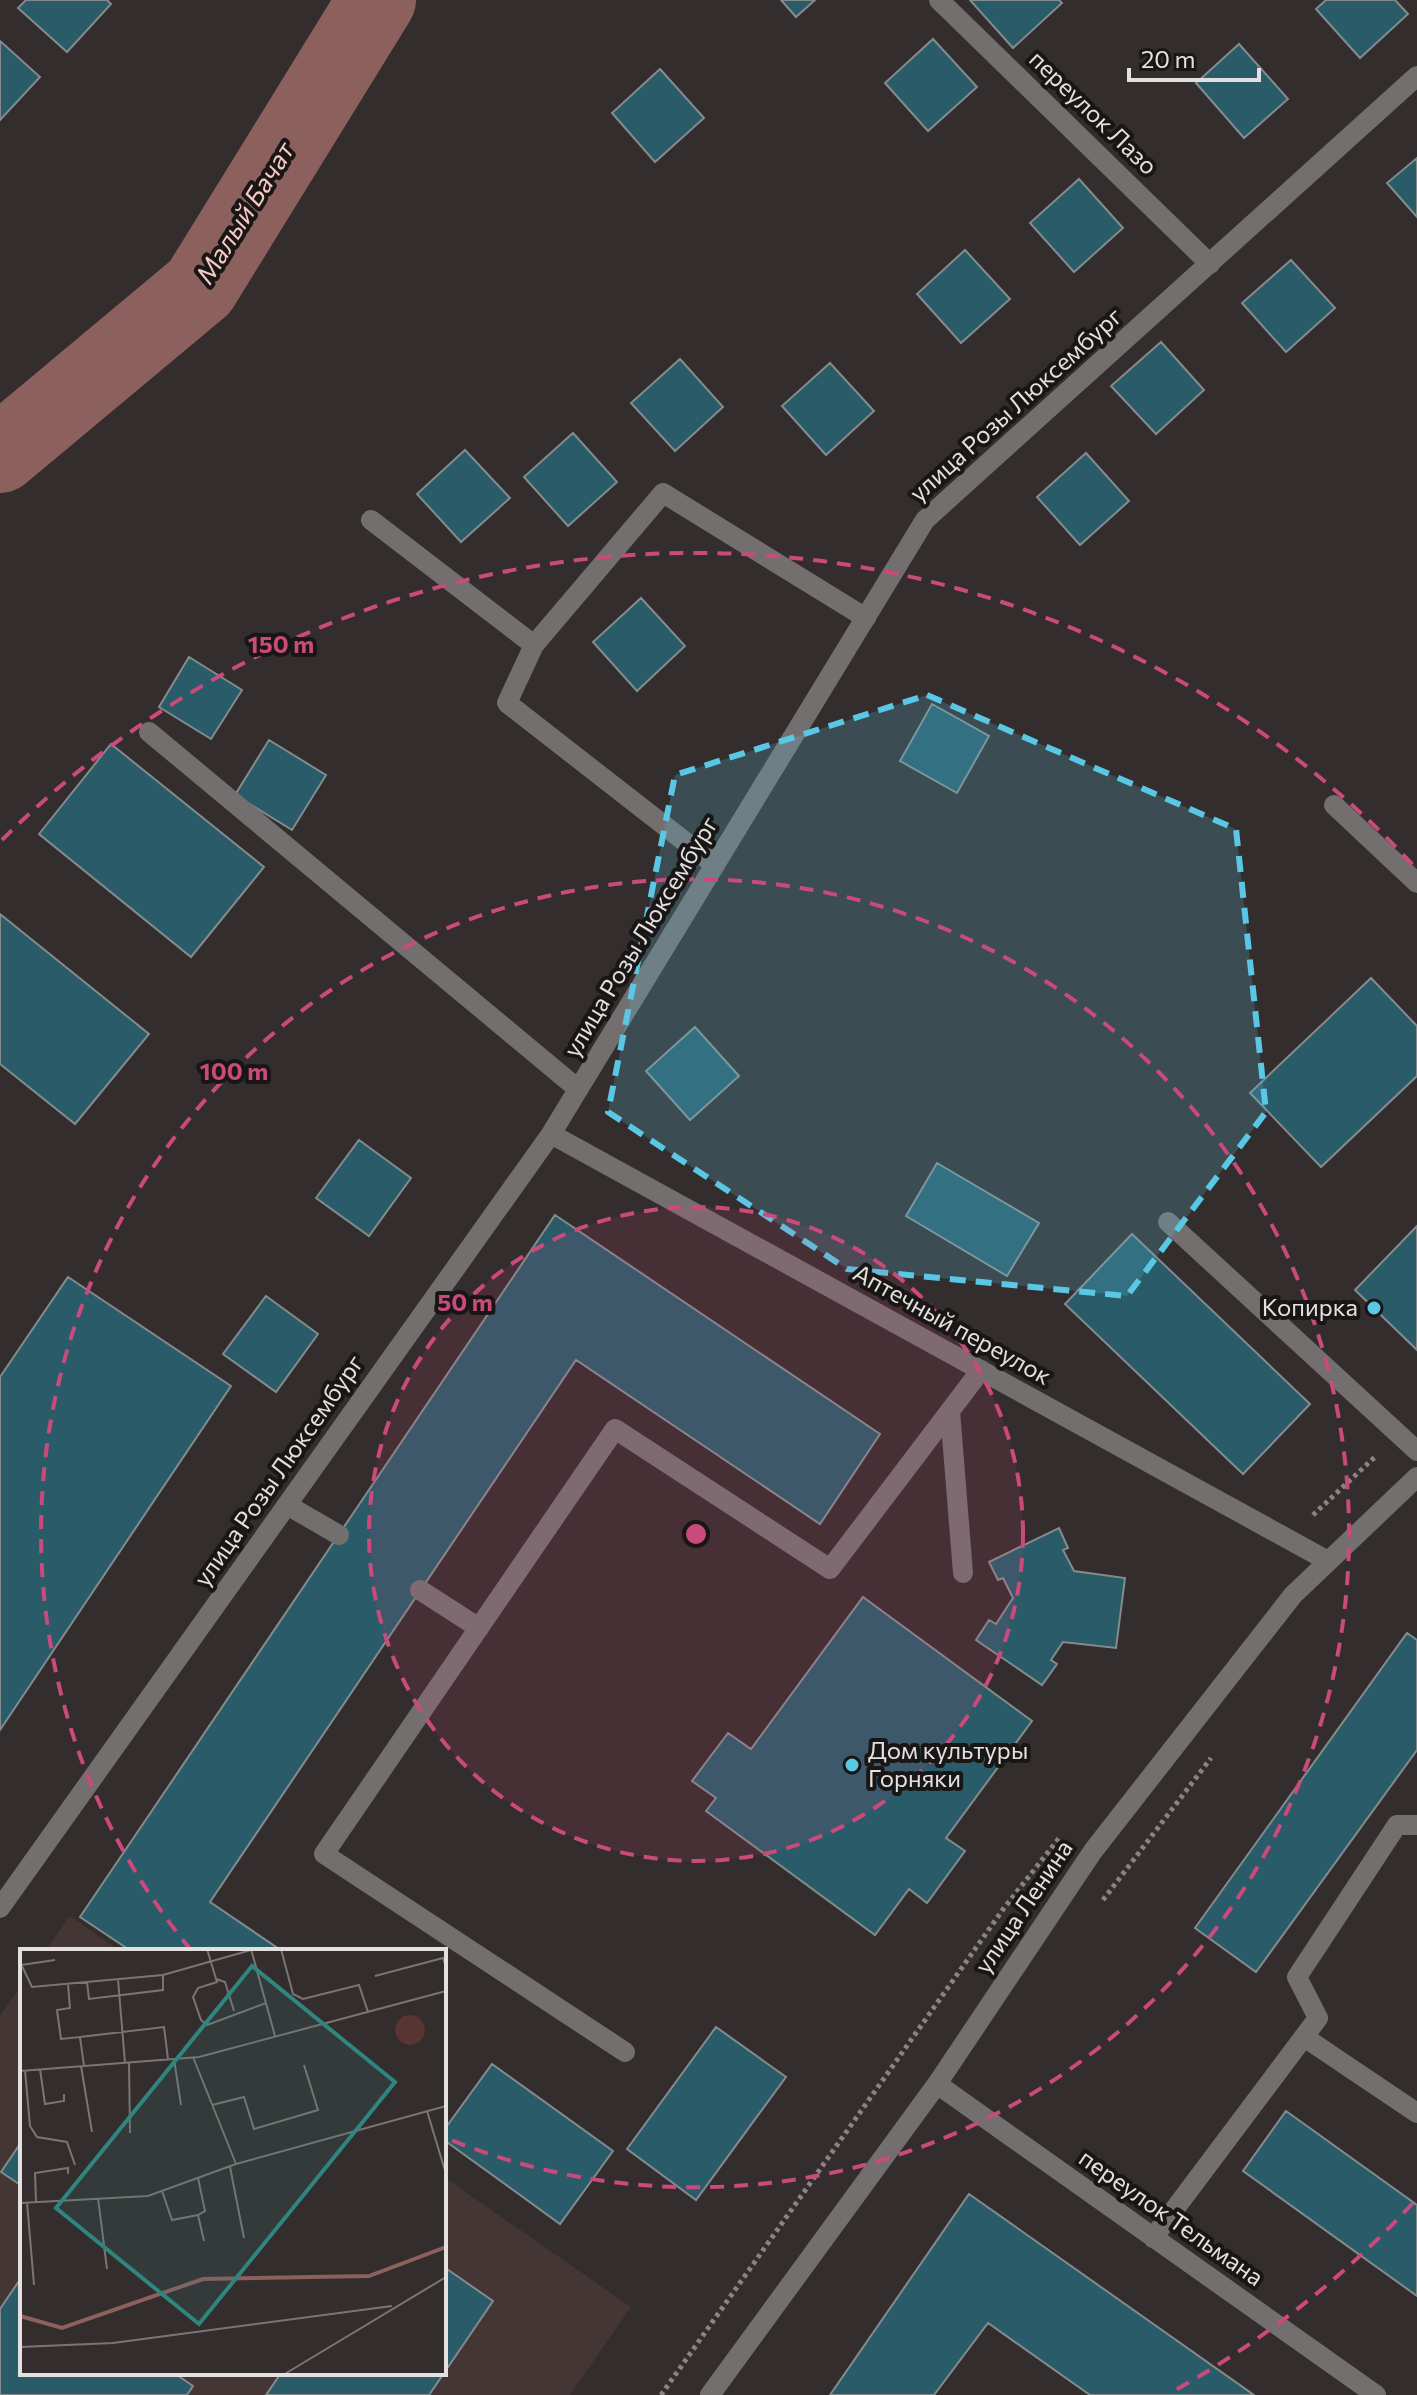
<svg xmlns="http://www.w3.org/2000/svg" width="1417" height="2395" font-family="Commissioner,sans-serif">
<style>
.built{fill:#433635}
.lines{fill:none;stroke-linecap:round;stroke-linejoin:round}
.river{stroke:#8c605d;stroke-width:78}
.building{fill:#295b69;stroke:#848b8d;stroke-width:2}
.path{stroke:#898483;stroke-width:5;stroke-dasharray:4 4;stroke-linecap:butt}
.minor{stroke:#736f6f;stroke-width:20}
.marked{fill:#5ac8e5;fill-opacity:0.2;stroke:#5ac8e5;stroke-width:6;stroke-dasharray:16 10;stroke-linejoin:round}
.ring{fill:none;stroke:#ca4a7c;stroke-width:4;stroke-dasharray:14 10}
.poi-dot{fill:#5ac8e5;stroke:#191616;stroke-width:3}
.labels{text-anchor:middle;stroke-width:8;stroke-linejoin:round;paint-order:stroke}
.street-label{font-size:24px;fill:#e4e0df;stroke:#191616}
.poi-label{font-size:24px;fill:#e4e0df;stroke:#191616;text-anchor:end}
.water-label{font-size:26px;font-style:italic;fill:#f7c9c5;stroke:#191616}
.inset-river{fill:none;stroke:#8c605d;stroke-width:4}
.inset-road{fill:none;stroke:#7a7574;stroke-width:2}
.view{fill:#2f867f;fill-opacity:0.15;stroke:#2f867f;stroke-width:4}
.inset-edge{fill:none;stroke:#e4e0df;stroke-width:4}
.centre{fill:#ca4a7c;stroke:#191616;stroke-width:4}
.ring-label{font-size:24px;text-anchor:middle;font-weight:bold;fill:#ca4a7c;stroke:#191616;stroke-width:8;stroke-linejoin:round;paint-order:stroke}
</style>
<rect width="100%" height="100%" fill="#342d2d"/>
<path class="built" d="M70,1916L120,1951H45Z
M22,1984V2373H444V2177L631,2307L570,2395H0V2016Z"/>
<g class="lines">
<path class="river" d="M0,454L200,287L377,0"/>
</g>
<path class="building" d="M26,0H107L111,4L67,52L18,8Z
M781,0H815L796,17Z
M970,0H1059L1062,3L1013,48Z
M1326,0H1395L1408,14L1360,58L1316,9Z
M933,39L977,87L928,131L885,83Z
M0,41L40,77L0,120Z
M1239,44L1288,99L1244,138L1196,83Z
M660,69L704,118L655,162L612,113Z
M1417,158V217L1387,183Z
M1079,179L1123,228L1074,272L1030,223Z
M965,250L1010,299L961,343L917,294Z
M1291,260L1335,308L1286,352L1242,303Z
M1161,342L1204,390L1156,434L1111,386Z
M680,359L723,407L675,451L631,403Z
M830,363L874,411L826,455L782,406Z
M573,433L617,482L568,526L524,477Z
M465,450L510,498L461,542L417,494Z
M1086,453L1129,501L1080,545L1037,497Z
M641,598L685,646L637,691L593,642Z
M189,657L242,690L211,739L159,707Z
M932,704L989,736L957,793L900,761Z
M269,740L326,775L292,830L235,795Z
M111,744L264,867L191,957L39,834Z
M0,914L149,1034L75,1124L0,1064Z
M1371,978L1417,1026V1076L1321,1167L1250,1093Z
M695,1027L739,1076L690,1120L646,1071Z
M359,1140L411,1178L369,1236L316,1198Z
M937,1163L1039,1223L1007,1276L906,1216Z
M555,1215L880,1434L820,1524L576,1360L210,1902L282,1951H131L80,1917Z
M1417,1226V1350L1355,1290Z
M1132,1234L1310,1404L1243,1474L1065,1304Z
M68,1277L231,1386L0,1730V1377Z
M266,1296L318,1334L276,1392L223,1354Z
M1059,1528L1068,1548L1063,1550L1074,1571L1125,1578L1116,1648L1063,1642L1051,1660L1057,1664L1042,1685L976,1640L989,1620L996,1624L1013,1598L1003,1578L998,1580L989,1562Z
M863,1597L1032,1721L946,1838L965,1851L927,1903L909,1889L875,1935L706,1811L716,1798L692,1781L728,1733L751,1749Z
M1407,1633L1417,1640V1750L1256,1972L1195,1928Z
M716,2027L786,2077L696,2200L627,2149Z
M492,2064L613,2151L560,2224L444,2140V2130Z
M1286,2111L1417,2205V2296L1243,2171Z
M22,2141V2186L1,2172Z
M969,2194L1254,2395H1090L988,2323L934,2395H830Z
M444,2267L493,2301L444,2373Z
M19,2281L22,2373H174L193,2386L187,2395H0V2309Z
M281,2373H444L429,2395H266Z"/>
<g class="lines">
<path class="path" d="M1313,1515L1376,1456
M1103,1900L1211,1758
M661,2395L1004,1908L1060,1837"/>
<path class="minor" d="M939,0L1210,264
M371,520L534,645
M149,732L578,1089
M1334,805L1417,883
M715,865L507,703L534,645L663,493L866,618
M551,1134L1328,1561
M1168,1222L1417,1451
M950,1411L963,1573
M287,1505L339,1535
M420,1590L479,1628
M0,1908L551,1134L925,520L1417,76
M1304,2037L1417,2113
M625,2052L324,1854L615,1429L830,1569L981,1370
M937,2084L1376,2395
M1153,2238L1318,2018L1297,1977L1397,1825H1417
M710,2395L937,2084L1093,1851L1293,1595L1417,1477"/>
</g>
<path class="marked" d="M927,695L1236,829L1266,1112L1127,1296L847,1269L608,1112L675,775Z"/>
<circle cx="696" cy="1534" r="327" fill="#ca4a7c" fill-opacity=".12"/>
<g class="ring">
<circle cx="696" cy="1534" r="327"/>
<path d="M191 1950A654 654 0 1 1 446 2138"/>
<path d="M1413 2203A981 981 0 0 1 1172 2392M2 840A981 981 0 0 1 1413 865"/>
</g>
<g class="poi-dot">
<circle cx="1374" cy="1308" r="8"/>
<circle cx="852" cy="1765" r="8"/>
</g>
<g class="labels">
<g class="street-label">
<text transform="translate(1093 113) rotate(44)" y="8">переулок Лазо</text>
<text transform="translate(1016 405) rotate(-42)" y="8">улица Розы Люксембург</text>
<text transform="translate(641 937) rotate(-59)" y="8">улица Розы Люксембург</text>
<text transform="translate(952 1325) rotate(29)" y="8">Аптечный переулок</text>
<text transform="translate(279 1471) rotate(-55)" y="8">улица Розы Люксембург</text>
<text transform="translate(1024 1907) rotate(-56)" y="8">улица Ленина</text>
<text transform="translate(1171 2218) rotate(35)" y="8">переулок Тельмана</text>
</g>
<g class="poi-label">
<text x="1358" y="1316">Копирка</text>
<text x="868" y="1759" text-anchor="start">Дом культуры<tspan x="868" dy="28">Горняки</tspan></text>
</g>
<g class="water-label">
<text transform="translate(245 213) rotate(-58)" y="9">Малый Бачат</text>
</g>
</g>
<g transform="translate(20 1949)">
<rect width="426" height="426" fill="#342d2d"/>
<path d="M375 81a15 15 0 1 1 30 0a15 15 0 1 1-30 0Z" fill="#583432"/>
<path class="inset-river" d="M0,367L42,379L183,330L349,327L426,298"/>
<path class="inset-road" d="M187,0L197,33L178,39L173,48L181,71L187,76L246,54M231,0L255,87M261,0L273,45L283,50L339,36L348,63M0,13L12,38L143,26L231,1M1,16L35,11M355,27L423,9L426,18M98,30L105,114M196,30L205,33L214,62M67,33L69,50L143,41V26M48,35L50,59L37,61L41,90L60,88L64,117M60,88L144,78L148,110M173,108L216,215M154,110L161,156M109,113L110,184M61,117L72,183M20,120L25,155L44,152V145M5,121L10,177L17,188L47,193L55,216M0,122L179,108L426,42M192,156L224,148L234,180L298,161L284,116M407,162L426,225M210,218L224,289M142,242L152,271L178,266L185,262L178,229M78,249L87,320M7,253L14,336M16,253L15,224L48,219V225M0,254L128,247L216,215L426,157M178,266L184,292M0,398L93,394L372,357M263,426L426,328"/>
<path class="view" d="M232,17L375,133L179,375L36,259Z"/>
<rect width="426" height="426" class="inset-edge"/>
</g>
<circle cx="696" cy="1534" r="12" class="centre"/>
<g class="ring-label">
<text x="281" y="653">150 m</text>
<text x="234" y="1080">100 m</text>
<text x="465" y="1311">50 m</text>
</g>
<path d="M1129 68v12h130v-12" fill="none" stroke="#e4e0df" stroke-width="4"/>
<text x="1141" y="68" font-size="24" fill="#e4e0df" stroke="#191616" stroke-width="6" paint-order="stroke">20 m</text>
</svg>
